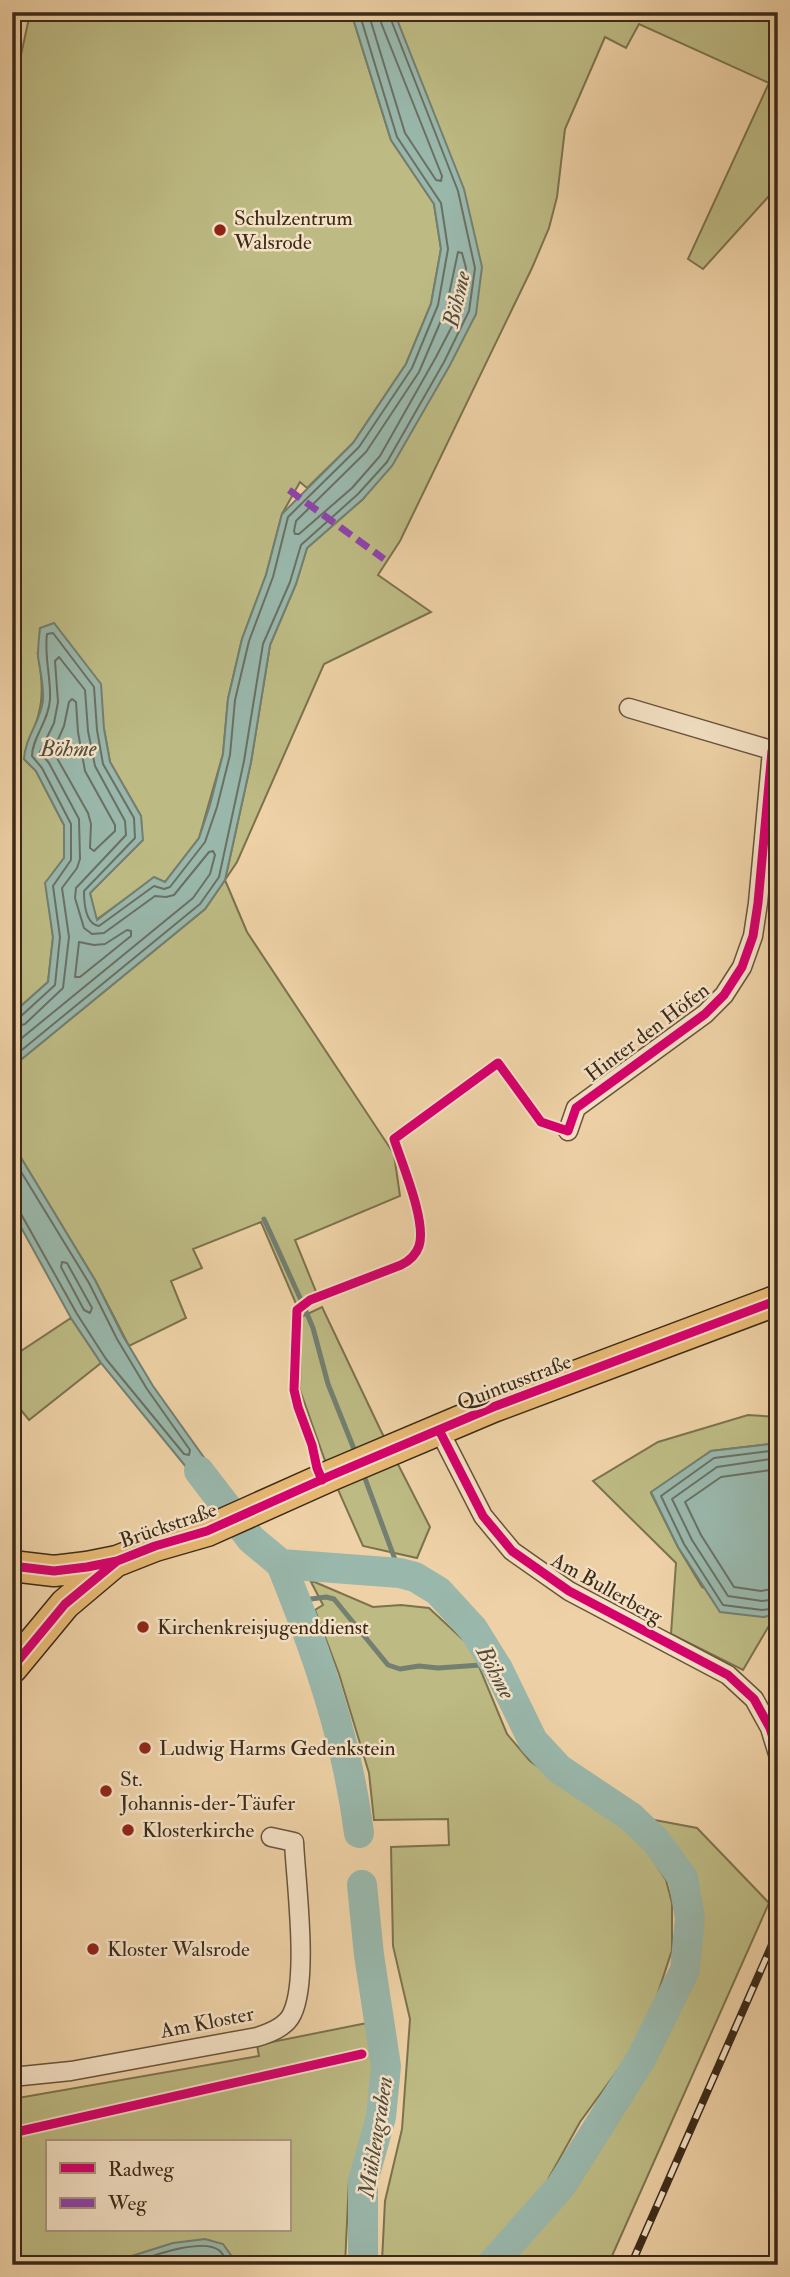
<svg xmlns="http://www.w3.org/2000/svg" width="790" height="2277" font-family="'IM FELL Double Pica',serif">
<style>
.green{fill:#bdba83;stroke:#7c724e;stroke-width:2;fill-rule:evenodd}
.water{fill:#99b7ab;stroke:#737f71;stroke-width:2}
.lines{fill:none;stroke-linecap:round;stroke-linejoin:round}
.shore{stroke:#6a7062;stroke-width:2}
.stream{stroke:#737f71;stroke-width:5}
.river{stroke:#99b7ab;stroke-width:30}
.street-casing{stroke:#68543c;stroke-width:21}
.primary-casing{stroke:#3b2a19;stroke-width:33}
.street{stroke:#f4e1c5;stroke-width:18}
.primary{stroke:#e7b873;stroke-width:30}
.rail-casing{stroke:#3b2a19;stroke-width:8}
.rail{stroke:#f4e1c5;stroke-width:5;stroke-dasharray:16;stroke-linecap:butt}
.quiet{stroke:#8e44ad;stroke-width:7;stroke-dasharray:14 7;stroke-linecap:butt}
.cycleway-casing{stroke:#f4e1c5;stroke-width:13}
.cycleway{stroke:#d6006c;stroke-width:9}
.poi-dot{fill:#8f2418;stroke:#f4e1c5;stroke-width:2.5}
.labels{text-anchor:middle;stroke-width:5;stroke-linejoin:round;paint-order:stroke}
.poi-label{font-size:21px;fill:#3b2a19;stroke:#f4e1c5;text-anchor:start}
.street-label{font-size:21px;fill:#3b2a19;stroke:#f4e1c5}
.water-label{font-size:23px;font-style:italic;fill:#524d3e;stroke:#f4e1c5}
</style>
<rect width="100%" height="100%" fill="#eed1a6"/>
<filter id="stains"><feTurbulence type="fractalNoise" baseFrequency=".00286" numOctaves="4"/><feColorMatrix values="0 0 0 0 .2 0 0 0 0 .09 0 0 0 0 .02 0 0 0 .5 -.17"/></filter>
<radialGradient id="worn" r=".72"><stop offset=".6" stop-color="#630" stop-opacity="0"/><stop offset="1" stop-color="#630" stop-opacity=".3"/></radialGradient>
<path class="green" d="M82,12H351L391,140L434,204L441,249L431,304L406,364L353,443L307,488L300,482L282,514L266,575L242,639L228,699L223,754L199,838L165,882L154,878L96,920L90,893L142,840L141,816L110,762L104,729L38,655C47,702 39,715 24,759L36,771L64,825V858L46,883L53,937L48,982L12,1014V97L30,13L80,16Z
M394,12H778V186L703,269L688,259L769,83L639,24L626,48L605,37L565,129L557,197L549,228L532,268L400,541L378,575L431,612L324,664L237,862L225,880L247,932L394,1154L400,1196L295,1240L317,1294L297,1306L261,1222L193,1249L202,1268L171,1281L186,1318L129,1346L95,1280L12,1143V1067L205,909L225,880L251,762L270,645L296,584L307,548L363,499L476,314L414,64Z
M322,1307L381,1431L430,1527L417,1558L363,1546L324,1458L300,1390L301,1317Z
M71,1318L101,1363L29,1420L12,1399V1357Z
M748,1415L778,1417V1443L711,1451L651,1493L678,1547L702,1587L763,1617L778,1614V1625L770,1624L743,1670L671,1634L676,1563L593,1481L658,1442Z
M310,1580L373,1607L401,1605L429,1608L471,1647L507,1734L530,1761L639,1838L666,1880L672,1903V1950L654,2005L628,2056L580,2122L546,2183L474,2265H386L382,2261L385,2201L402,2129L410,2019L393,1946L391,1847L449,1845L448,1819L374,1820L369,1773L339,1674L315,1610L323,1605Z
M644,1818L697,1828L769,1903L608,2265H509L567,2192L651,2059L697,1965L703,1913L688,1863Z
M372,2022L374,2071L371,2117L349,2180L345,2265H12V2099L259,2056L257,2045ZM47,2142H289V2230H47Z"/>
<path class="water" d="M351,12H394L464,189L482,267L476,314L450,365L392,466L363,499L307,548L296,584L270,645L251,762L225,880L205,909L12,1067V1014L48,982L53,937L45,883L64,858V825L36,771L24,759C25,738 40,722 43,701C44,685 40,671 38,656C38,647 39,637 40,628L54,623L101,684L104,729L110,762L141,816L143,840L90,893L97,920L154,877L165,882L199,838L210,805L223,754L228,699L242,639L266,575L282,514L353,443L406,364L431,304L441,249L434,204L391,140Z
M12,1143L95,1280L123,1336L153,1386L235,1501L218,1506L101,1363L71,1318L12,1211Z
M778,1443V1614L763,1617L720,1612L678,1547L651,1492L711,1451Z
M205,2239L223,2244L238,2265H103L173,2243Z"/>
<g class="lines">
<path class="shore" d="M368,12L405,133L436,180L441,181L442,176L380,20L379,12
M458,252L462,253L466,268L461,309L436,357L380,456L352,488L299,534H295L294,531L296,521L366,452L419,372L446,309Z
M72,699L76,702L78,732L85,771L115,825V831L94,851L90,848L91,824L88,813L53,751L64,726L69,702Z
M127,930L131,931V936L80,977H75L79,942L94,945L105,944Z
M12,1019L20,1017L55,985L60,937L53,886L71,860V824L42,768L32,756C32,738 49,721 50,699C51,677 44,656 47,634L53,633L94,687L97,730L103,764L134,818L135,838L84,891C84,903 85,924 99,926L154,886L164,889L170,887L205,842L217,807L230,755L235,700L249,641L273,577L288,517L359,447L412,368L438,305L448,249L441,203L397,137L359,12
M12,1028L25,1024L63,988L69,937L62,888L77,868L80,859L79,819L49,763L40,752L54,723L58,702L55,661L59,657L85,690L88,731L95,766L125,821L126,835L76,888L75,898L84,928L92,934L104,933L155,896L166,897L174,895L209,852L213,851L215,855L210,874L193,898L12,1046
M12,1058L200,904L219,877L244,761L263,644L290,582L301,545L358,494L387,462L444,362L469,311L475,268L458,191L388,12
M12,1157L89,1283L117,1339L147,1389L190,1450L189,1455L184,1454L106,1359L77,1314L21,1214L12,1210
M62,1262L67,1263L92,1308L90,1313L84,1310L61,1267Z
M778,1450L714,1458L661,1496L684,1544L723,1605L762,1610L778,1608
M778,1458L717,1467L672,1499L692,1540L728,1596L762,1601L778,1599
M778,1469L721,1477L685,1502L701,1535L734,1587L761,1591L778,1588
M127,2265C147,2258 202,2236 220,2251C223,2254 227,2261 230,2265"/>
<path class="stream" d="M264,1219L301,1300
M305,1309L313,1328L328,1384L356,1454
M363,1473L400,1573
M296,1601L326,1597L334,1599L388,1665L400,1669L419,1666L438,1668L495,1664"/>
<path class="river" d="M199,1471L251,1539L281,1564L400,1573L415,1577L438,1591L473,1629L498,1669L533,1741L559,1769L631,1817L655,1840L683,1878L690,1918L685,1970L641,2059L561,2186L491,2265
M281,1564C316,1650 347,1739 359,1833
M362,1885L369,1955L386,2066L381,2117L363,2181V2265"/>
<g class="street-casing">
<path id="street" d="M629,708L778,752
M568,1131L576,1108L705,1014L724,995L742,967L753,936L758,903L772,751
M439,1430L483,1516L512,1551L569,1591L728,1675L754,1699L770,1728L778,1754
M12,2077L71,2071L257,2037C270,2033 286,2027 292,2014C309,1979 296,1884 294,1842L271,1837"/>
</g>
<g class="primary-casing">
<path id="primary" d="M12,1566L54,1571L87,1567L117,1561L155,1546L207,1531L332,1475L493,1407L778,1300
M12,1668L65,1604L116,1561"/>
</g>
<use href="#street" class="street"/>
<use href="#primary" class="primary"/>
<g class="rail-casing">
<path id="rail" d="M631,2265L778,1931"/>
</g>
<use href="#rail" class="rail"/>
<path class="quiet" d="M289,490L384,559"/>
<g class="cycleway-casing">
<path id="cycleway" d="M439,1430L483,1516L512,1551L569,1591L728,1675L754,1699L770,1728L778,1754
M322,1480L317,1468L312,1445L298,1407L294,1390L297,1310L310,1300L401,1265C409,1261 416,1255 419,1246C427,1222 402,1164 394,1139L498,1063L541,1122L568,1131L576,1108L705,1014L724,995L742,967L753,936L758,903L772,751L778,752
M12,1566L54,1571L87,1567L117,1561L155,1546L207,1531L332,1475L493,1407L778,1300
M12,1668L65,1604L117,1561
M12,2133L362,2054"/>
</g>
<use href="#cycleway" class="cycleway"/>
</g>
<g class="poi-dot">
<circle cx="220" cy="230" r="7"/>
<circle cx="143" cy="1627" r="7"/>
<circle cx="145" cy="1748" r="7"/>
<circle cx="106" cy="1791" r="7"/>
<circle cx="128" cy="1830" r="7"/>
<circle cx="93" cy="1949" r="7"/>
</g>
<g class="labels">
<g class="poi-label">
<text x="234" y="225">Schulzentrum<tspan x="234" dy="24">Walsrode</tspan></text>
<text x="157" y="1634">Kirchenkreisjugenddienst</text>
<text x="159" y="1755">Ludwig Harms Gedenkstein</text>
<text x="120" y="1786">St.<tspan x="120" dy="24">Johannis-der-Täufer</tspan></text>
<text x="142" y="1837">Klosterkirche</text>
<text x="107" y="1956">Kloster Walsrode</text>
</g>
<g class="street-label">
<text transform="translate(647 1032) rotate(-37)" y="7">Hinter den Höfen</text>
<text transform="translate(514 1382) rotate(-21)" y="7">Quintusstraße</text>
<text transform="translate(168 1525) rotate(-19)" y="7">Brückstraße</text>
<text transform="translate(607 1588) rotate(29)" y="7">Am Bullerberg</text>
<text transform="translate(207 2022) rotate(-11)" y="7">Am Kloster</text>
</g>
<g class="water-label">
<text transform="translate(456 299) rotate(-77)" y="8">Böhme</text>
<text x="68" y="756">Böhme</text>
<text transform="translate(496 1672) rotate(62)" y="8">Böhme</text>
<text transform="translate(375 2137) rotate(-81)" y="8">Mühlengraben</text>
</g>
</g>
<rect width="790" height="2277" fill="none" stroke="#eed1a6" stroke-width="42"/>
<rect x="14" y="14" width="762" height="2249" fill="none" stroke="#3b2a19" stroke-width="3.5"/>
<rect x="21" y="21" width="748" height="2235" fill="none" stroke="#3b2a19" stroke-width="2"/>
<rect x="46" y="2140" width="245" height="91" fill="#f4e1c5" stroke="#aa9880" stroke-width="2"/>
<rect x="60" y="2163" width="35" height="10" fill="#d6006c" stroke="#aa9880" stroke-width="2"/>
<text x="108" y="2176" font-size="21" fill="#3b2a19">Radweg</text>
<rect x="60" y="2198" width="35" height="10" fill="#8e44ad" stroke="#aa9880" stroke-width="2"/>
<text x="108" y="2210" font-size="21" fill="#3b2a19">Weg</text>
<rect width="100%" height="100%" filter="url(#stains)"/>
<rect width="100%" height="100%" fill="url(#worn)"/>
</svg>
